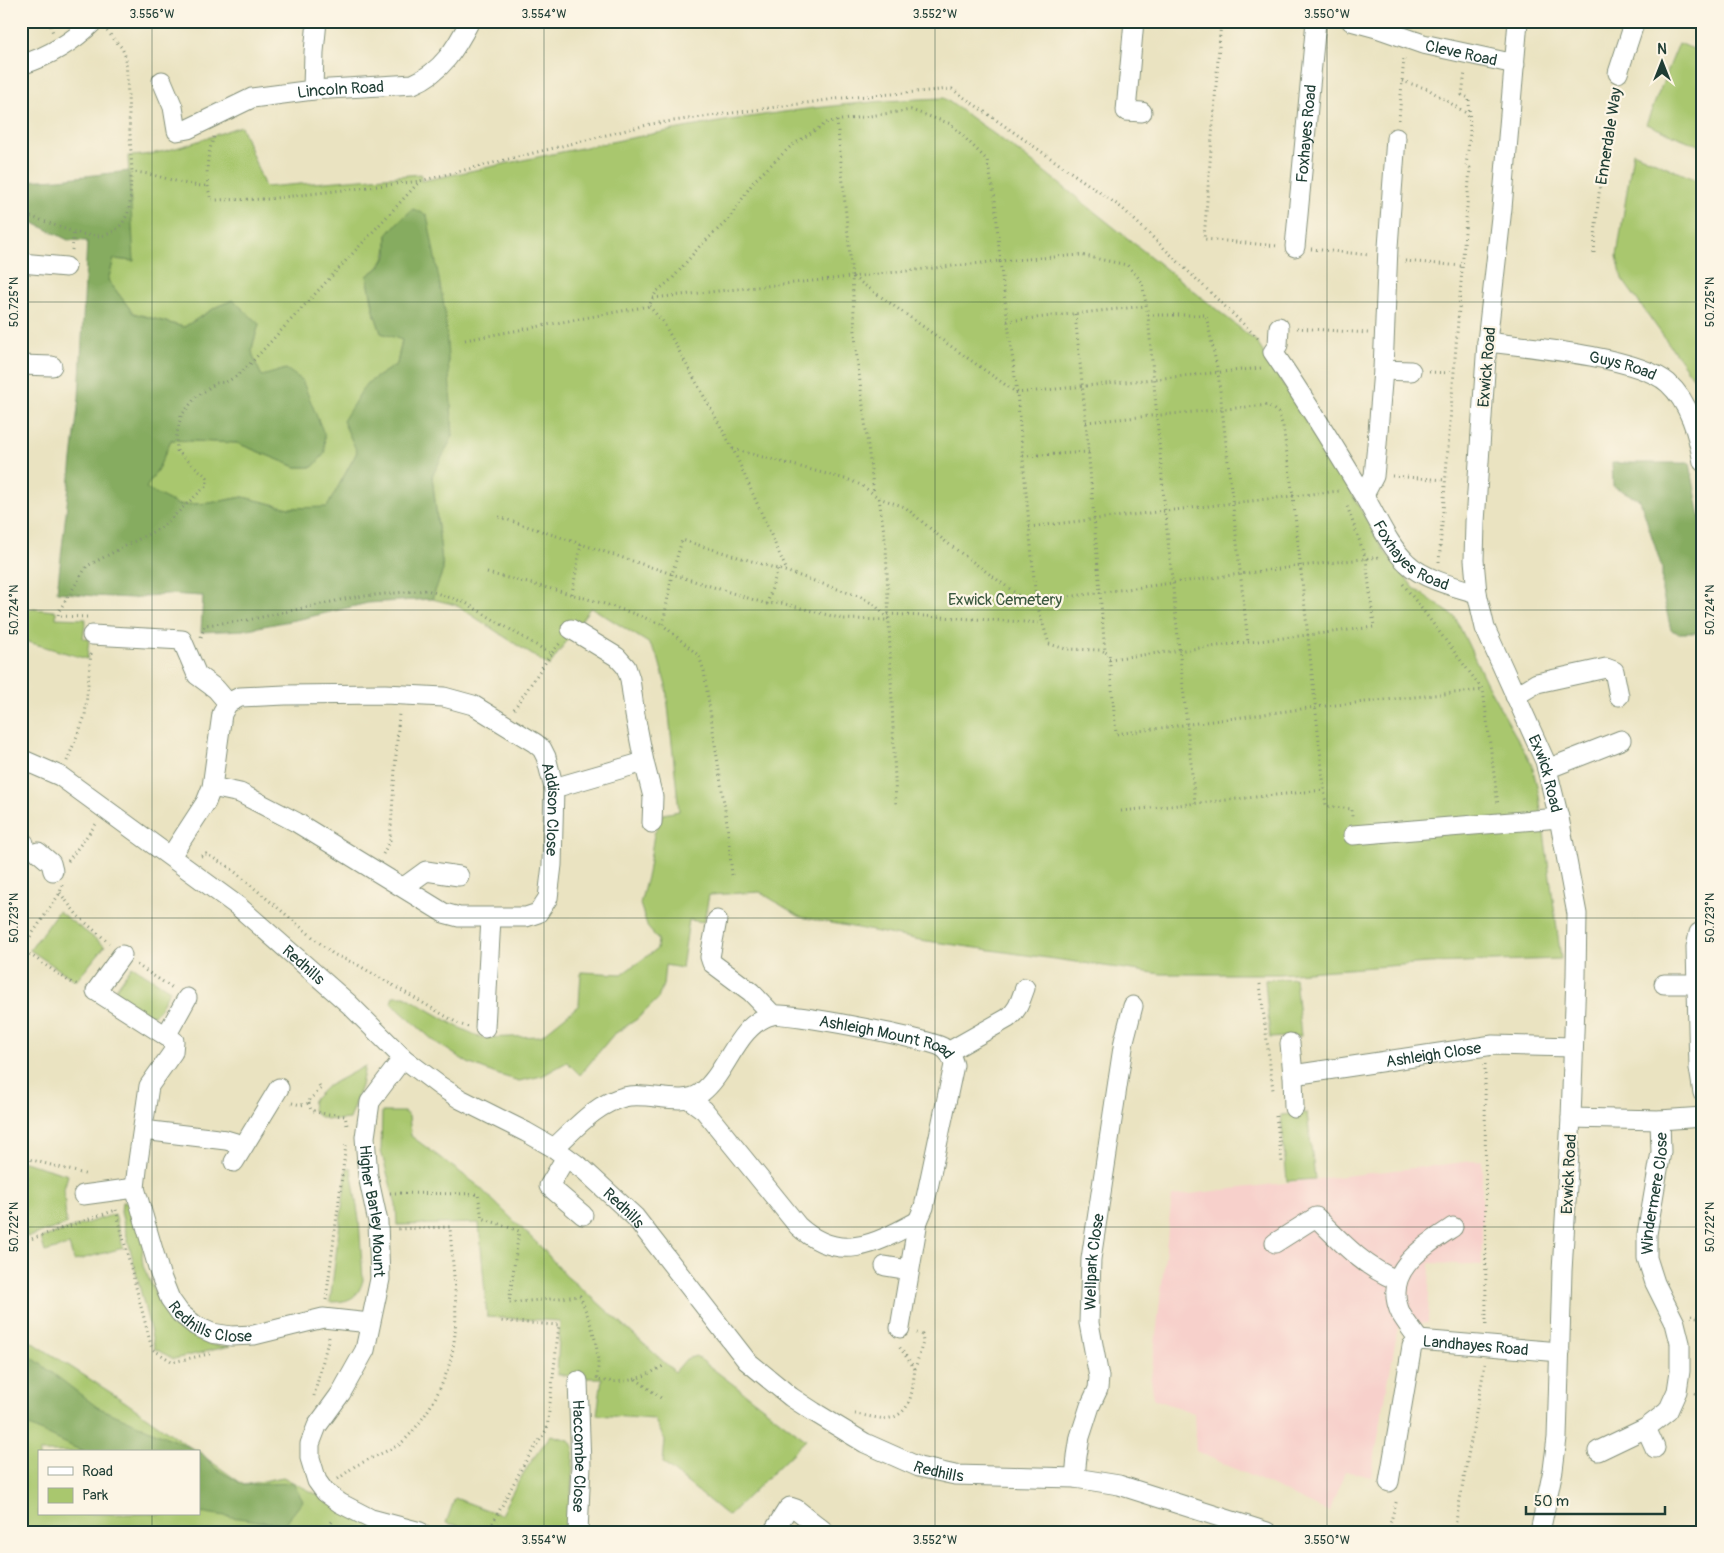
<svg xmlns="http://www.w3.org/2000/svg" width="1724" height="1553" font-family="Pangolin,sans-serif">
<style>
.built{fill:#f7d0cb}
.green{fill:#a9c76e;stroke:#648251}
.forest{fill:#86ac61;stroke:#52744a}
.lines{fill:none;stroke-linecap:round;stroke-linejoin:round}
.minor-casing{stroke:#84907a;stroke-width:21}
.path{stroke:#84907a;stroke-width:3;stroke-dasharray:1 4;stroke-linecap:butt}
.minor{stroke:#fff;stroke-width:19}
.ticks{fill:none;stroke:#1f3d34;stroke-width:1;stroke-opacity:0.45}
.labels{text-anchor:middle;stroke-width:4.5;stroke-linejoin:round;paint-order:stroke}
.street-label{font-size:16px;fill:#1f3d34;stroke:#fcf5e5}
.park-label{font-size:16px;fill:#3b5940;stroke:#fcf5e5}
.neatline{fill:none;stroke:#1f3d34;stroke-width:2}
.ticks-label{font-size:12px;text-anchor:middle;fill:#1f3d34}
</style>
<rect width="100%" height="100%" fill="#fcf5e5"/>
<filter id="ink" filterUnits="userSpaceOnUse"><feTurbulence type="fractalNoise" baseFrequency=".02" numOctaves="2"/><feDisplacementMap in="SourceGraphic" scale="10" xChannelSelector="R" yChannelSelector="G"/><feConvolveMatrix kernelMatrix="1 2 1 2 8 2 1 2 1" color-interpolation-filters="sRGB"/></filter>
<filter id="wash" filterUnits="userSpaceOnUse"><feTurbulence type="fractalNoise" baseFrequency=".0096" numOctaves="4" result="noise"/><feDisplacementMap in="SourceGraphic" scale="20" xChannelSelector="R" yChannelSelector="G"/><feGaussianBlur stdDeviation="1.12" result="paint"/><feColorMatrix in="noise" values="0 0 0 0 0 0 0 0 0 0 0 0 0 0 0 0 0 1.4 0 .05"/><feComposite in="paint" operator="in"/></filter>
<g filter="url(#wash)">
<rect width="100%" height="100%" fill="#eae3c1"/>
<path class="built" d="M1482,1160V1265L1430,1263L1428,1323L1398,1327L1371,1477L1345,1471L1329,1512L1196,1451L1194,1413L1154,1399L1151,1379L1172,1196Z"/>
<path class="green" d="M1679,43L1703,53V147L1646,124Z
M944,98L1026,157L1256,341L1352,494L1383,549L1414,588L1455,617L1487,684L1532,765L1539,795L1561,959L1428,963L1279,974H1161L920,940L800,917L760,892L709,895L704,922L689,920L682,968L665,965L663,985L658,999L637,1019L613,1035L580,1075L567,1062L542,1076L519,1081L496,1074L468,1063L434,1041L391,1003L393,996H405L458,1027L482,1038L541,1036L579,1005L581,972L622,974L657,949L658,939L648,928L640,904L648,873L654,834L663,814L679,811L666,686L658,657L650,644L594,609L590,608L549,666L456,605L432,599L443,570L432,476L453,436L387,235C387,257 386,263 367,276L375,315L381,333L402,339L397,364L366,384L357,452L327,508H289L243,497L210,503L178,505L145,488L159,467L171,440L237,443L296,467H312L325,453L286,369L262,377C248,348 251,353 259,324L218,306L184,327L133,313L108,280L114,259L133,261L128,156C164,156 208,137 241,126L265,187L421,174V181C592,147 769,103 944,98Z
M1633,152L1703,183V391L1622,279L1617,256Z
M21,608L56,611V618L86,619L83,638L89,639L87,659L21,640Z
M58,911L105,946L76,981L30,950Z
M132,966L170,990L160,1008L154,1015H145L112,994Z
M1295,978L1301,1036L1270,1038L1265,980Z
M365,1066L361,1086L349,1119C335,1121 308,1121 313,1100L326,1087Z
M382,1112H404L409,1116L411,1136L476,1184L542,1248L566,1276L594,1299L675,1372L686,1359L696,1356L806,1440L728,1516L663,1463L665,1440L654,1419L597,1415L602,1378H581L557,1374L560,1321L487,1317L479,1223L397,1225L396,1205L381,1151Z
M1307,1113L1315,1179L1287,1181L1281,1115Z
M21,1161L68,1175L64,1189L66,1225L27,1237L21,1215Z
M347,1168H351L359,1220L363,1280C358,1299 348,1302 330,1302Z
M122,1202L130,1203L144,1239L142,1256L143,1266L161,1305L171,1319L198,1340L212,1345L230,1346L174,1359L155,1349L121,1212Z
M115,1214L123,1248L74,1261L69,1245L45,1252L41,1238Z
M21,1335L124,1401L197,1452H39V1514H199V1453L244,1485L283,1477L314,1493L406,1532H21Z
M551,1435L569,1440L574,1448L569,1522L568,1528L564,1532H534L496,1527L480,1530L446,1523L455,1498L501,1515C515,1485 530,1461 551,1435Z"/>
<path class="forest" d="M129,171L134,261L114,259L108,280L133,313L184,327L218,306L233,300L259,324C251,352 248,348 262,376L286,369L302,380L324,434L325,453L313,467H296L237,443L171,440L159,467L146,488L178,505L210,503L243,497L289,508L327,507L357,452L343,421L366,384L397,364L402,340L381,333L375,315L367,276L380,267L387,255V235L398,222L413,209L427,215L445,311L453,436L432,476L443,570L432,599L368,603L305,618L243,630L201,632L203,596L166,594L132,598L94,596L57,592L79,398L87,241L68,240L30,221L21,220V181L59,179Z
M1612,463H1690L1703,533V633H1679L1671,630L1662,591V568L1640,500L1613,486Z
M21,1349L97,1407L201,1452L216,1469L244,1485L293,1483L303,1501L284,1525L199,1512V1452H84L21,1422Z"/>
</g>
<g filter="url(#ink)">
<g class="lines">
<g class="minor-casing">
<g id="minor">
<path d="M1134,21L1126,111L1142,112"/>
<path id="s1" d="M1351,21L1377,28L1423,44L1515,64"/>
<path id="s2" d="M1518,21L1502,208L1487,342L1475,522L1474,560L1477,593L1485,628L1545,761L1559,818L1577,914L1576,976L1571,1118L1562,1271L1557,1438L1553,1470L1540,1532"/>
<path d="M21,65C50,56 73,42 94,21"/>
<path d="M1618,73L1635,21"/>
<path id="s3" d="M162,81L173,107L177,131L188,129L252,98L313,90L413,84C442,72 456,48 470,21"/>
<path d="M313,90L314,52L317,21"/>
<path id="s4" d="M1295,247L1316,21"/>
<path d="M21,263L66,267"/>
<path id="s5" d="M1279,327L1278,345L1273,352C1305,399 1335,448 1364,496C1378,519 1388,545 1407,563C1423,579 1455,587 1477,593"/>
<path id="s6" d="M1487,342C1530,347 1638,357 1668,383C1690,403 1698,435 1703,462"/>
<path d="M21,365L52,366"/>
<path d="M1383,370L1411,371"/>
<path d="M1364,495L1374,476L1377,444L1383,370L1388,247L1396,138"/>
<path d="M92,635L182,640L197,675L216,689L228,703"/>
<path d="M1515,696L1537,683L1606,668L1614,671L1619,696"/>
<path id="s7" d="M21,759L60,776L239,907L349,1004L403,1058L440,1086L460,1099L526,1132L554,1148L584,1170L635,1217L747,1361L791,1397L814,1412L865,1443L919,1467L955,1475L1075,1478L1119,1485L1267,1532"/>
<path d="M644,762L653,797L652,823"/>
<path d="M1547,769L1621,740"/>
<path d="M554,788L644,762L635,715L630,679L626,667L617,657L571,629"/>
<path d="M1353,835L1559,818"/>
<path d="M21,841L24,843"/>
<path d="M38,852L51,863L53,871"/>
<path id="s8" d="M171,856L206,802L212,787L222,714L228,703L240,697L285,695L385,694L444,697L473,705L535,743L542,749L546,757L554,788L552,865L548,898L538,913L526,917H459L444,913L296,822L240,793L212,787"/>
<path d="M404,887L426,871L459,876"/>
<path d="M717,920L710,957L712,963L751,992L773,1015"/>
<path d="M1703,931L1699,933L1696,947L1699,1068L1703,1093"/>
<path id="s9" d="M122,955L96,991L174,1041L173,1052L149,1086L138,1161L135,1188L160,1274L170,1299L180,1313L196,1326L212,1333L231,1336L254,1335L323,1318L370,1323"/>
<path d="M1664,984H1697"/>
<path d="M485,1028L491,918"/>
<path d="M166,1036L187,998"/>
<path id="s10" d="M1290,1043L1293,1075L1493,1045L1573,1047"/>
<path d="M948,1052L1008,1018C1019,1009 1020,1001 1025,988"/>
<path id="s11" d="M403,1058L370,1102L365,1137L368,1176L378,1222L380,1279L365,1350L341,1393L317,1426L310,1444V1458L317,1481L325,1492L340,1503L371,1519L420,1532"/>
<path d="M1293,1075L1294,1108"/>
<path d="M689,1099L704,1110L798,1226C839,1264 875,1244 918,1221"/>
<path d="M1571,1118L1660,1120L1703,1117"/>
<path d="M143,1130L226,1140L243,1145"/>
<path id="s12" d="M554,1148C575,1129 595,1104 624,1097C647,1091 683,1107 701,1093C729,1071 735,1027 771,1015C783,1011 928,1039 942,1047C948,1050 952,1057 954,1065L924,1207L918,1221L900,1328"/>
<path d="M566,1157L549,1186L583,1215"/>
<path d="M234,1162L279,1088"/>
<path d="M83,1195L135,1188"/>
<path d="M1275,1243L1316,1217C1340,1241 1365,1268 1397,1280"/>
<path d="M885,1266L909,1270"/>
<path d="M1419,1340C1413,1331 1406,1323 1401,1314C1381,1272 1423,1247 1453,1227"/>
<path id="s13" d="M578,1381L581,1465L578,1532"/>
<path d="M1646,1428L1655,1448"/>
<path id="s14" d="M1598,1451L1646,1428L1668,1411L1677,1391L1680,1371V1343L1675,1323L1655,1283L1647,1258V1234L1661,1152L1660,1120"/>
<path id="s15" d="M1075,1478L1077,1456L1080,1437L1090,1406L1098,1389L1099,1377L1089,1323L1091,1259L1124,1041L1133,1006"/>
<path id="s16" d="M1389,1482L1412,1346L1419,1340L1560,1352"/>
<path d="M773,1532L787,1510L790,1507L796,1509L825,1532"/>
</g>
</g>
<path class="path" d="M49,21L53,33
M1221,21L1204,239L1278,246
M107,31L122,48L126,58L132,172
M1402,81L1428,89L1466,113L1469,120
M1399,120L1404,57
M837,121L852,277L856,350L874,494
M214,137C206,156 205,180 211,200L267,199L420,181L651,124L843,98L952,89L1122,208L1260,340
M21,215C52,218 105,259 126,217C133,204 129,187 132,172C158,173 181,186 206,186
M1311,249L1370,255
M72,250L74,231
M1594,253C1597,198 1605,144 1614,90
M1405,261L1462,266
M853,277L1017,393L1261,368
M653,298L1000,261L1017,393L1036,601L1301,566L1380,557
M649,306L663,322L733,449L787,571
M1075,314L1086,422L1105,652L1109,654L1116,734L1316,707L1483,690
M1148,315H1206L1218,372L1248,642
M1007,321L1146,306
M1297,328L1368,333
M465,340L649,306L656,292L673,278L699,247L728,220L754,181L791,146L828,122L911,110L951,124L987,160L995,199L1000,261L1080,255L1127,265L1142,282L1148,315L1165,511L1195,803
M1429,372L1453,373
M1086,422L1268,405L1278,413L1283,426L1293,496L1339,491
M733,449L849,480L861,485L879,498L905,507L946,542L1018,595L1036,601L1049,644L1066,649L1101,650L1105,652
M1023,456L1089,452
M1392,476L1446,480
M879,498L886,546L896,806
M499,517L672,574L682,540L788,572L861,597L876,606L889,620
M1029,527L1293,496L1326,806L1352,809V818
M1439,562L1470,168L1466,166L1470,133L1469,98L1462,95L1465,72
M487,573C548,588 605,601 663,625
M1403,584L1483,690L1498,805
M572,594L581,543
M767,604L778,569
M888,614L1043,623
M87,617L58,616L59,611L87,566L162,527L205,487L207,482V477L177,451L176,438L181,416L196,397L216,383L226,382L235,377L249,365L420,181
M201,637L205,625L248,620L354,597L427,590L466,603L551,654L561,642
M1109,659L1374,627L1366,559L1347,506
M514,709L551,654
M67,761L85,716L91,653
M1121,811L1324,790
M383,854L390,840L399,713
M201,856L206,854L229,867L333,954L358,965L459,1024L468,1027
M68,861L96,824
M732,875L727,823L704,671L699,656L663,625L672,574L767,604L781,603L843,619L889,620
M62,885L60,893L22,949L70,982L79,985
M60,893L78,916L109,943
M137,965L174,989
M1260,984L1273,1090
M1485,1064L1486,1328
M292,1103L301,1105L309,1103L310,1099L321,1089L319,1085
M309,1103L311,1110L320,1113L345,1116L347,1125
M1276,1116L1282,1162
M21,1157L88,1175
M390,1193L478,1194L482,1218L519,1231L509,1303L580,1296C592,1326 601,1348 597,1380C627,1384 639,1380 665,1365
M116,1210L152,1349L173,1362L213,1353
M21,1229L25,1241L116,1210
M326,1300L346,1145
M1691,1316L1703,1318
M915,1369L923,1342L922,1335L917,1333
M636,1379L661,1398
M1695,1393L1703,1398
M314,1396L329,1337
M855,1414C864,1415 882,1420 890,1418C913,1413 912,1388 915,1369L898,1345
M338,1479L355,1466L399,1445C411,1435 422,1420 430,1407C442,1387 451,1365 454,1342C459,1306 452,1264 450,1227L396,1229
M320,1532L328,1527L334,1519
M488,1532L524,1464L547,1429L559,1325L499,1321
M1388,1532L1397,1499
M1454,1532L1485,1364"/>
<use href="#minor" class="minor"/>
</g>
</g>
<path class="ticks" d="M152,21V1452M544,21V1532M935,21V1532M1327,21V1532M21,302H1703M21,610H1703M21,918H1703M21,1227H1703M152,1514V1532"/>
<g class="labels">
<g class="street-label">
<text dy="6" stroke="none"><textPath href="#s1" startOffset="115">Cleve Road</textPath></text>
<text dy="6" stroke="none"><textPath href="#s3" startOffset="224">Lincoln Road</textPath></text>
<text dy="6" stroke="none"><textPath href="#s4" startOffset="114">Foxhayes Road</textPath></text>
<text transform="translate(1608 136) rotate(-81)" y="6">Ennerdale Way</text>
<text transform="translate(1486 367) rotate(-85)" y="6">Exwick Road</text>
<text dy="6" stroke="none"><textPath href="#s6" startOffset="138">Guys Road</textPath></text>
<text dy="6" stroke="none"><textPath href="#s5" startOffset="275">Foxhayes Road</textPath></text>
<text dy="6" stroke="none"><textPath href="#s2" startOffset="768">Exwick Road</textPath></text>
<text dy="6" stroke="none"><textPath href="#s8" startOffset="558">Addison Close</textPath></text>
<text dy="6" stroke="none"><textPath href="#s7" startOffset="351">Redhills</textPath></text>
<text dy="6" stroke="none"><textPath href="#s12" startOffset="391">Ashleigh Mount Road</textPath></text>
<text dy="6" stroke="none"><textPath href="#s10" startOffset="174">Ashleigh Close</textPath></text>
<text transform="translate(1568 1174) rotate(-87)" y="6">Exwick Road</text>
<text dy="6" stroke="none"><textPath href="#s14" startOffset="308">Windermere Close</textPath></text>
<text dy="6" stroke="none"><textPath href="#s7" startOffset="756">Redhills</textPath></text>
<text dy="6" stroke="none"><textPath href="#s11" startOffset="165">Higher Barley Mount</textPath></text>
<text dy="6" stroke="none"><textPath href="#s15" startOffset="221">Wellpark Close</textPath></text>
<text dy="6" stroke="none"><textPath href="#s9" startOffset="459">Redhills Close</textPath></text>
<text dy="6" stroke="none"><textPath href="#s16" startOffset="204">Landhayes Road</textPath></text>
<text dy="6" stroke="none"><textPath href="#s13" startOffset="75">Haccombe Close</textPath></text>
<text dy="6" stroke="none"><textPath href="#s7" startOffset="1176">Redhills</textPath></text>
</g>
<g class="park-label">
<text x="1005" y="605">Exwick Cemetery</text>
</g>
</g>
<rect width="1724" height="1553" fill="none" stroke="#fcf5e5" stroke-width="55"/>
<rect x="38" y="1450" width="162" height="65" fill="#fcf5e5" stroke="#a4ab9e"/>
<rect x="48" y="1467" width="25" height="8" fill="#ffffff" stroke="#a4ab9e"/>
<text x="82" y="1476" font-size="15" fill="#1f3d34">Road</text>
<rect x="48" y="1488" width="25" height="15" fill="#a9c76e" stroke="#a4ab9e"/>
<text x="82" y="1500" font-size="15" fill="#1f3d34">Park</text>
<g transform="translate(1662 62)" stroke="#fcf5e5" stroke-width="4" paint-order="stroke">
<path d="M0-4L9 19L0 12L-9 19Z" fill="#1f3d34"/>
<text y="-8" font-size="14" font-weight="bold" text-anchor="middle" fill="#1f3d34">N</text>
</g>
<path d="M1526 1506v8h139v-8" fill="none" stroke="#1f3d34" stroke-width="2.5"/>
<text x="1534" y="1506" font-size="15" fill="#1f3d34" stroke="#fcf5e5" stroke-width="4" paint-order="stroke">50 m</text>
<rect x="28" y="28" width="1668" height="1498" class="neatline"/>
<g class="ticks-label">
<text x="152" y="18">3.556°W</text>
<text x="544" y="18">3.554°W</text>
<text x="935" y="18">3.552°W</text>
<text x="1327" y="18">3.550°W</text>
<text transform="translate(14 302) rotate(-90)" y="4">50.725°N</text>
<text transform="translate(1710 302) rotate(-90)" y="4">50.725°N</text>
<text transform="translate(14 610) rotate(-90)" y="4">50.724°N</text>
<text transform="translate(1710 610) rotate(-90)" y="4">50.724°N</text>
<text transform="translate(14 918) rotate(-90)" y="4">50.723°N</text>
<text transform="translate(1710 918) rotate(-90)" y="4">50.723°N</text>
<text transform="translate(14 1227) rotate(-90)" y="4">50.722°N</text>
<text transform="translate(1710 1227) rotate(-90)" y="4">50.722°N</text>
<text x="544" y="1544">3.554°W</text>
<text x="935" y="1544">3.552°W</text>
<text x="1327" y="1544">3.550°W</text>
</g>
</svg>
